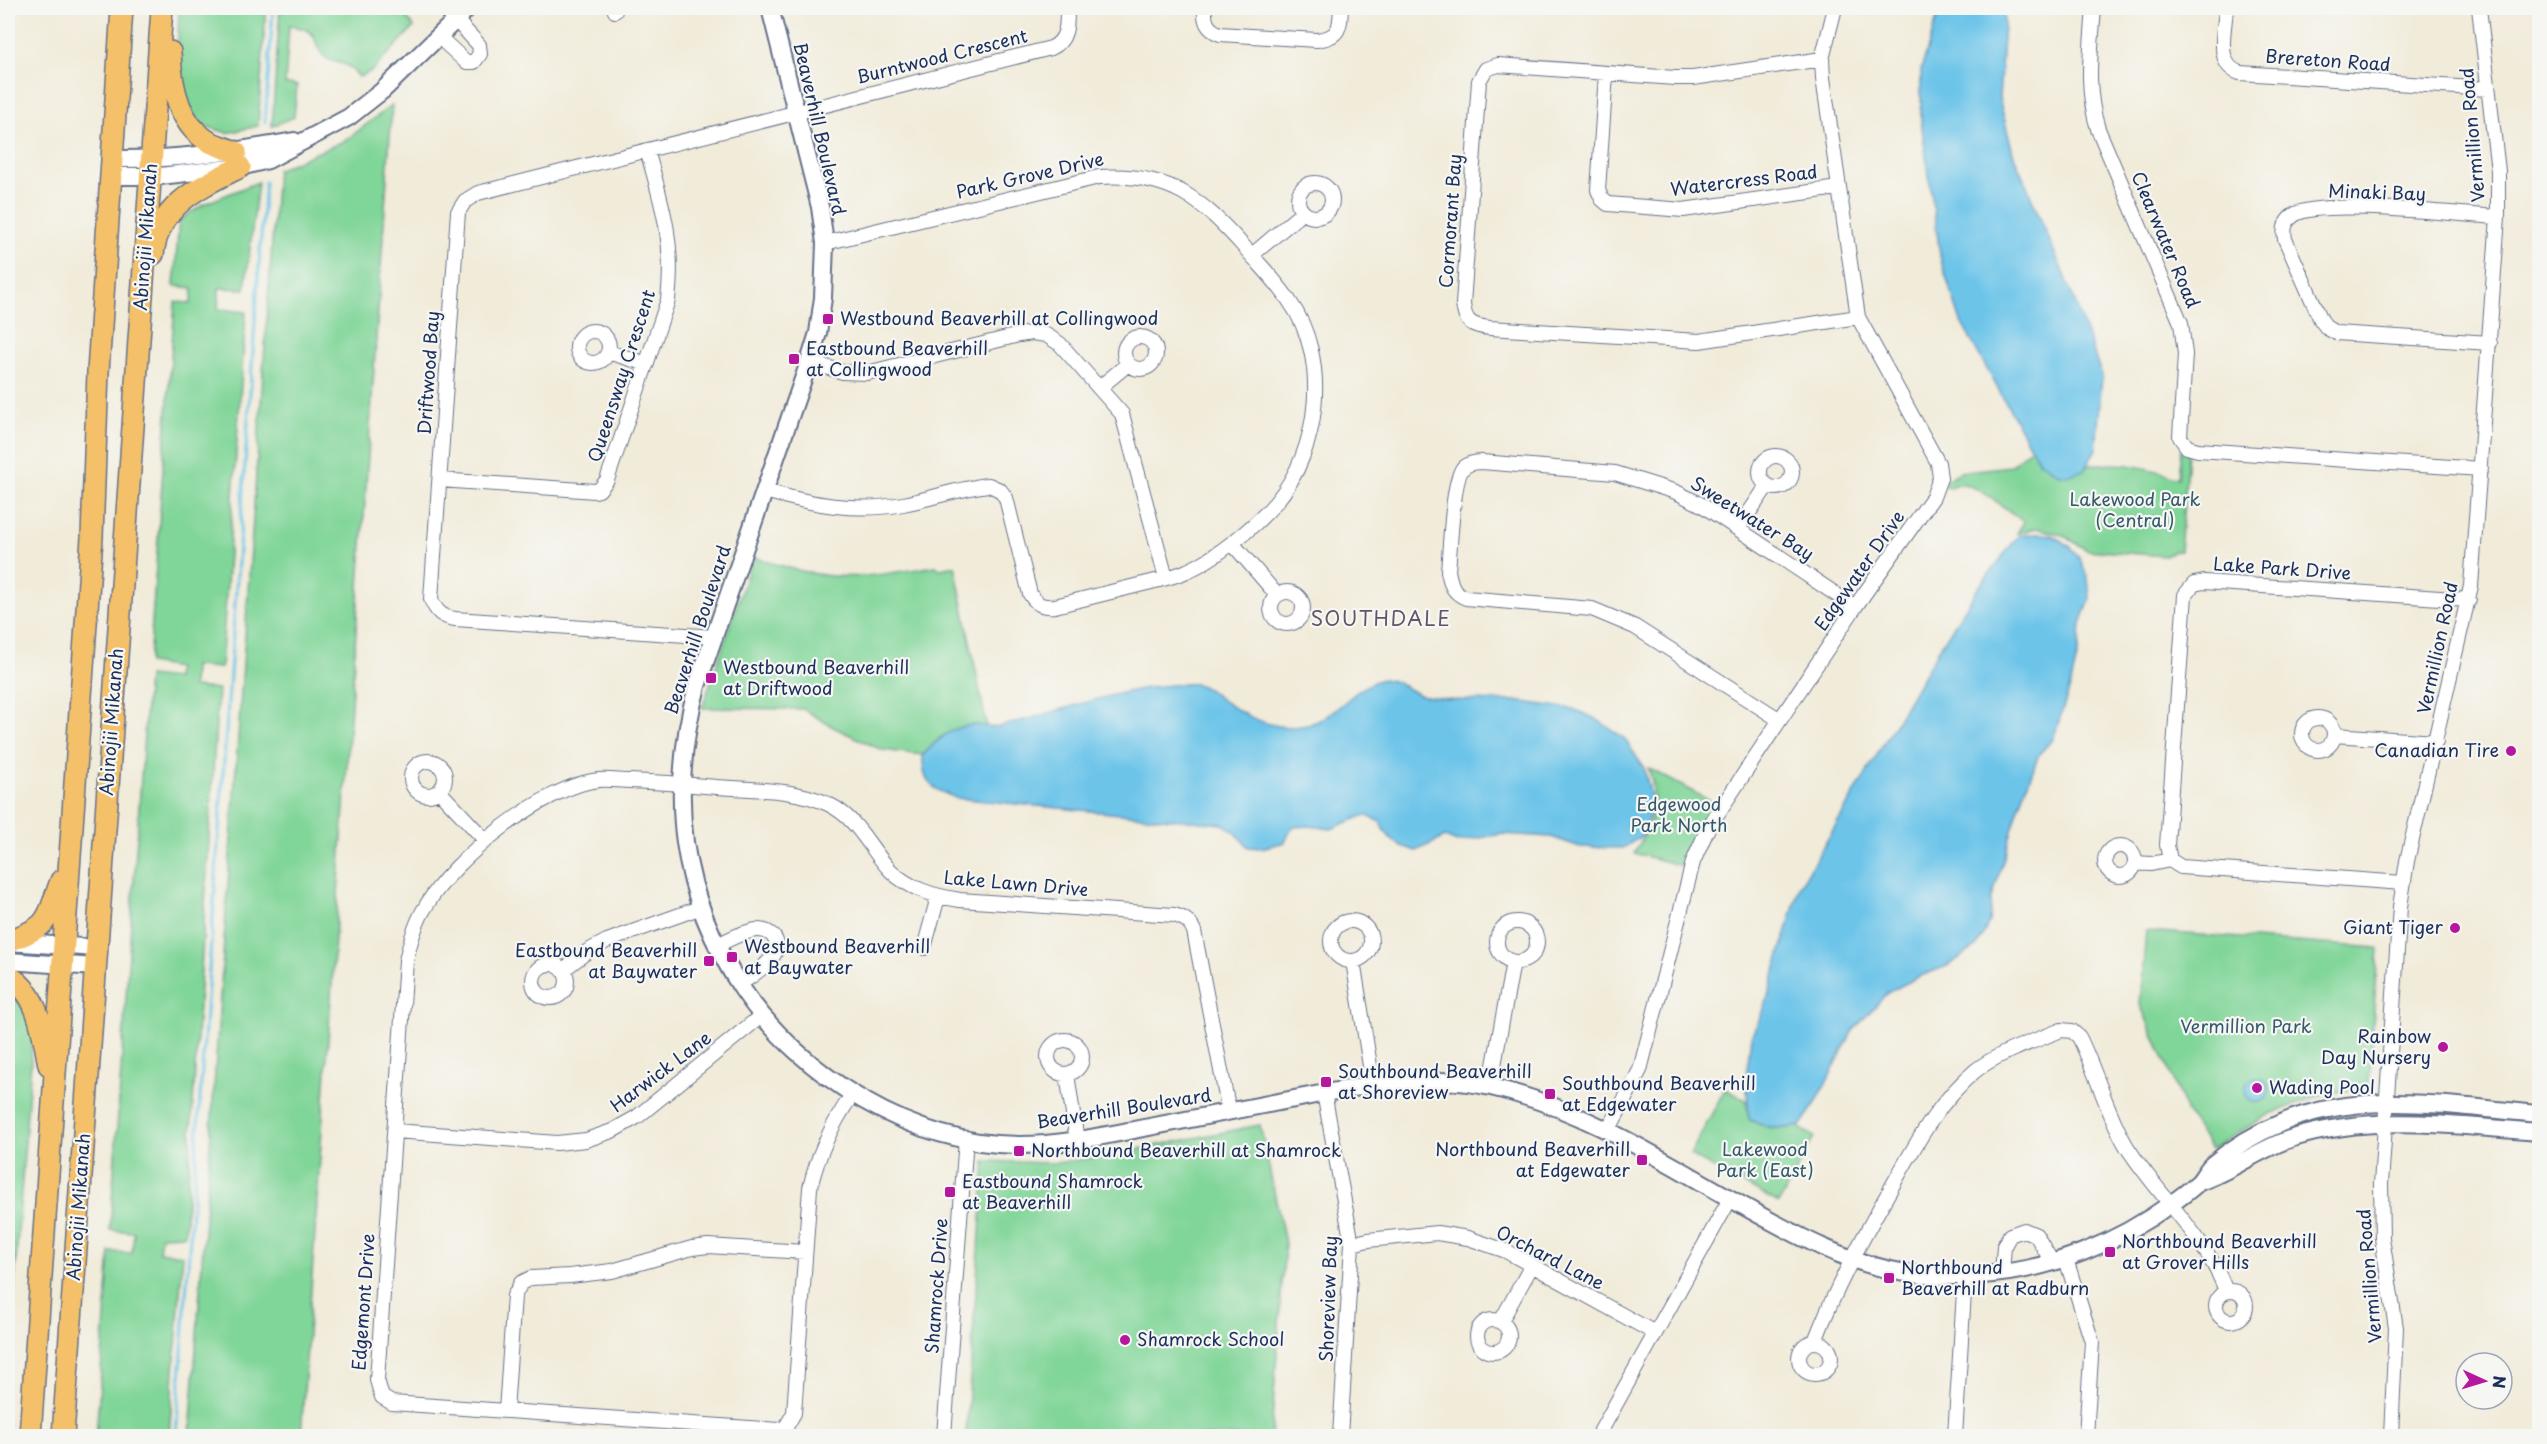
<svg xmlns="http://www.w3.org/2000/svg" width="2547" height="1444" font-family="'Playpen Sans',sans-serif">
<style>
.green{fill:#80d598;stroke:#4e827b;stroke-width:1.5}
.water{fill:#6cc4e9;stroke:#447aa4;stroke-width:1.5}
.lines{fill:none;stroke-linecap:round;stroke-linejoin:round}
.stream{stroke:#6cc4e9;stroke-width:3}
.minor-casing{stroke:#667189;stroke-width:16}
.tertiary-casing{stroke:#667189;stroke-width:20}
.primary-casing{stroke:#667189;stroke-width:24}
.minor{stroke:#fff;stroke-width:14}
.tertiary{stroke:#fff;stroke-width:16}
.primary{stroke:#f4c16b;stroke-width:21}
.poi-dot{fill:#b5179e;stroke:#f6f6f2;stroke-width:2}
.labels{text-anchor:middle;stroke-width:4.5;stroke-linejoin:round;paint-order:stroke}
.street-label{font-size:18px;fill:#1b2f5e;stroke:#f6f6f2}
.poi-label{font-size:18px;fill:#1b2f5e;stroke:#f6f6f2;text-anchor:start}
.park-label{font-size:18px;fill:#34586c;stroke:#f6f6f2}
.neighbourhood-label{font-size:20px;letter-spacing:1.5px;fill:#64546a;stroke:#f6f6f2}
</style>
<rect width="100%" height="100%" fill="#f6f6f2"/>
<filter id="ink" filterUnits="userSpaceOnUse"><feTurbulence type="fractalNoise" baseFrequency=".0167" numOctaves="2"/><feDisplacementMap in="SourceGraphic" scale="12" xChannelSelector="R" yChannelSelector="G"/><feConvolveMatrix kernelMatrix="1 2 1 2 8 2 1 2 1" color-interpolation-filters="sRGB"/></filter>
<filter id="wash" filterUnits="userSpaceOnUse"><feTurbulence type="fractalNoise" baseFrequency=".008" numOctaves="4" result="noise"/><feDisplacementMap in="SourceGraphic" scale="24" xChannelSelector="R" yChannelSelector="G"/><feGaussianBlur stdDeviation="1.35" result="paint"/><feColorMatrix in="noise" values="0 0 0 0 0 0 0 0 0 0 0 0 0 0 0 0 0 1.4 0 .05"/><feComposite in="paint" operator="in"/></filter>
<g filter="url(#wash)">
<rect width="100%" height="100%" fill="#f1ebd9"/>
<path class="green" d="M179,8H266L258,126L227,133L205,126L201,130L184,95L177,63Z
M280,8H399L414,27L372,71L359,77C355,73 350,66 344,64C337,62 333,63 326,58C309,45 325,29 289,26L285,84L297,85L294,117L272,126Z
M392,105L301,1436H190L277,170L346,140Z
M258,182L245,289L219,288L218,309L246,312L221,668L194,666L193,687L218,689L185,1235L161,1236L159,1252L183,1255L169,1436H96L110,1252L132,1253L134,1232L110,1230L148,676L176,679L177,668L149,663L175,302L191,303L193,288L174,286L179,220L204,204Z
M2031,448L2039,461L2084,470L2088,465C2122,462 2147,466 2178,478L2181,450L2188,454L2180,551H2174L2166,556L2087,550L2063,535L2036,528L2017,533L2024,522C2011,513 1973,481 1958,484C1954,484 1952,487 1949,488L1945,486L1946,480L1960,472L2010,466Z
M753,557C774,564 794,570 816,574C855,581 897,572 936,566L940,569L955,566L987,727L976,725L941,737L923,755L882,750L835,728L803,709L702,708Z
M1648,768L1716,804L1698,833L1686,867L1634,853C1652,826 1660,799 1648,768Z
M2146,931L2378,948L2369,1087L2324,1094L2270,1114L2211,1149L2187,1113L2140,1004Z
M8,995L24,1003L33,1034L8,1365Z
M1725,1089L1746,1100L1749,1119C1765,1128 1779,1131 1797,1126L1814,1137L1779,1203L1690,1155Z
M1260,1125L1285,1243L1271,1436H966L985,1161L1055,1163L1099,1157Z"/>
<path class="water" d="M1940,8H2005L1999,98L2013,153L2074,299L2102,376L2096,449L2084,470L2069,475L2059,474L2039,461L2031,448L1961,322L1941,261L1921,121V70Z
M2039,534L2052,535L2070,546L2080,559L2088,579L2090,598L2081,624L2079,649L2070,687L2053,739L2039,754L2019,807L1991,901L1989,923L1976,947L1947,966L1918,977L1887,993L1852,1032L1816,1103L1800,1126C1780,1130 1767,1129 1749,1119L1746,1077L1751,1037L1765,1007L1799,888L1942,644L1979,587L2019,535Z
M1384,679L1397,682L1419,695L1456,700L1515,701L1573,709L1596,719L1624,738L1644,768L1651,796L1650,812L1642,836L1623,848L1580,847L1551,837L1502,834L1457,842L1445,837L1416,851C1397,845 1388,841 1381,822L1365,815L1331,829L1311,826L1292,827L1285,842L1261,848L1248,847L1236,833L1223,824L956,798C931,788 922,784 923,755C938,740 952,725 975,725C983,725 990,728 998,727C1056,713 1113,690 1171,685C1181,685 1189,682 1199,685C1207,687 1215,695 1222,700C1242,714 1267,728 1293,727C1336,725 1349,686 1384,679Z
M2245 1090a12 12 0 1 1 24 0a12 12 0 1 1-24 0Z"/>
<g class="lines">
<path class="stream" d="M265,122L273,8
M176,1436L265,182"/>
</g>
</g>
<g filter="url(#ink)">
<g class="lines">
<g class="minor-casing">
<path id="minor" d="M614,8L615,11
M1205,8C1204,21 1207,29 1220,34L1317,40C1340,37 1340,28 1341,8
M2094,8C2091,50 2085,88 2098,129L2181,323L2185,354L2180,437L2187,447L2198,450L2481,469
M2226,8C2225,30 2214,65 2240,73L2488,89
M438,36L466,62H474L480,54L479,45L455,19
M1822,59L1693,78H1675L1498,65L1486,69L1479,81L1463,304C1465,323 1472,326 1490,328L1699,341L1858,317
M1606,74L1598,190L1602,199L1608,204L1683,210L1838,188
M1298 200a17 17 0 1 1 34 0a17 17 0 1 1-34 0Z
M1252,255L1303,212
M577 347a16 16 0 1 1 32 0a16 16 0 1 1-32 0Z
M1124 353a16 16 0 1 1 32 0a16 16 0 1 1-32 0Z
M2490,343L2336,333L2327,328L2321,320L2285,239C2283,228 2285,221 2294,215C2319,198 2462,215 2498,217
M608,352L647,364
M809,362L843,372L867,373L1019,335L1032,333L1046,335L1060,344L1122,414L1166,578
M1099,388L1128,364
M1760 472a16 16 0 1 1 32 0a16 16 0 1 1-32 0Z
M440,480L595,491L599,490L607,480L668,300C675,243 662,204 647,150
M765,491C811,504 855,513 903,504C931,499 959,488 989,485L1000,490L1006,498L1030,594C1037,605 1042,607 1055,606C1083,599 1111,592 1139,585C1155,581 1172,578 1187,571C1215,559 1256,526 1276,502C1320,450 1330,359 1290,302C1278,283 1261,266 1246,249C1201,199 1171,172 1099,177L825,243
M1738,529L1767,486
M1232,543L1277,595
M1271 608a16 16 0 1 1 32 0a16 16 0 1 1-32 0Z
M715,637L455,619C442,617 436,612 431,599L458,212L465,201L478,193L1051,48C1068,41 1067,23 1067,8
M2302 734a16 16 0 1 1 32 0a16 16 0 1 1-32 0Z
M1780,720L1635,627L1592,609L1466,598C1452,592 1451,585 1448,571C1450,553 1452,477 1464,467C1469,463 1475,462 1482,462L1615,473L1676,492L1702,505L1855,607
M2334,735L2436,742
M411 778a17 17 0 1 1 34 0a17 17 0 1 1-34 0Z
M439,791L486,841
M2105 861a15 15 0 1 1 30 0a15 15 0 1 1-30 0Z
M2136,863L2151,864L2170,860
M2403,883L2181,867L2170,860L2167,845L2185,595L2194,584L2204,582L2469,600
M1331 941a20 20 0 1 1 40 0a20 20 0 1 1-40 0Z
M1497 942a20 20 0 1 1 40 0a20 20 0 1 1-40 0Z
M716,946C727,940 739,934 751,931C759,929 767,930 773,936C788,955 752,975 739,985
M924,948L938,897
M1353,961L1373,1084
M533 981a17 17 0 1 1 34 0a17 17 0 1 1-34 0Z
M563,970L588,951L607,941L699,908
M1048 1057a17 17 0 1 1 34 0a17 17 0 1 1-34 0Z
M1067,1074L1077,1141
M1490,1087L1513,962
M1324,1093L1352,1244L1340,1436
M852,1095C832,1124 818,1153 810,1188L794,1413L786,1427L779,1430L392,1403L382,1397L377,1380L406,961C410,942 415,923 426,906C452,860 545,785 599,780C609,779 620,781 630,781C659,782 688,784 717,787C754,790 793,788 828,804C858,818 869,848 890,870C909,889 934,896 960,900L1174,915C1184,918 1190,921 1194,931L1229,1112
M395,1131L557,1143L586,1140L612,1131L637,1117L761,1016
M1608,1131L1640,1070L1693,862L1708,828L1855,607L1933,497L1940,478L1938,463L1858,317L1823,78L1822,59L1835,8
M1352,1244L1368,1240L1437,1233L1468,1238L1506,1251L1655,1333
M2066,1259L2092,1342L2086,1436
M2002,1273L2004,1246L2010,1235L2024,1230L2036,1235L2052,1262
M2216 1306a15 15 0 1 1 30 0a15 15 0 1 1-30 0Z
M1477 1336a16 16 0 1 1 32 0a16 16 0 1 1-32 0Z
M1501,1321L1532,1265
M1815,1341C1836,1287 1862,1239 1890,1190C1915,1146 1936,1104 1975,1071C1999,1052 2033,1042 2061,1030L2072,1031L2079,1037C2096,1071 2108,1116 2127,1147C2159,1197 2205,1235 2226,1291
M1799 1358a16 16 0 1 1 32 0a16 16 0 1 1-32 0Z
M506,1411L514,1296L521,1283L531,1278L570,1276L612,1271L692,1248L708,1246L805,1252
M944,1436L966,1138
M1598,1436L1730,1199
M1955,1436L1965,1276
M2391,1436L2396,1328L2382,1238L2381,1184L2400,907L2407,861L2471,586L2498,217V171L2479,8"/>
</g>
<g class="tertiary-casing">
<path id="tertiary" d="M770,8L820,207L825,243L823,298L818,333L809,362L697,686C668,795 679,895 743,990C802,1077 912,1145 1020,1145C1062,1145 1102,1136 1144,1128C1192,1119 1240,1109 1289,1100C1356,1087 1423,1072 1491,1087C1591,1110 1678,1171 1767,1219C1804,1239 1841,1258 1882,1268C1914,1277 1950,1277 1983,1275C2052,1270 2117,1243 2172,1203C2181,1197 2191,1189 2199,1182C2204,1176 2207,1169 2213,1164C2233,1147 2257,1133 2281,1123C2362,1089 2455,1107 2540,1114
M112,159C174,160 233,152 294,141
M111,176H160L240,167L268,160L349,117L382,91L468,8
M8,942L97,948
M8,961L96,967
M2202,1181C2234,1170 2260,1148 2293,1138C2375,1113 2455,1126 2540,1132"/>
</g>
<g class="primary-casing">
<path id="primary" d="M170,52C171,83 177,121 206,140C214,145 226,148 236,152
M153,254C159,204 200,187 240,167
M8,941C51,926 46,921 61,881
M8,976C39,992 43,1035 49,1065
M30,1436L92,537L98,372L122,8
M63,1436L162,8"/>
</g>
<use href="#minor" class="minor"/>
<use href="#tertiary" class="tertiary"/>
<use href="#primary" class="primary"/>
</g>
</g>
<g class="poi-dot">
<rect x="822" y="313" width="12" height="12" rx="3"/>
<rect x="788" y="353" width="12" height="12" rx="3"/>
<rect x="705" y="672" width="12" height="12" rx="3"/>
<circle cx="2511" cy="751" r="6"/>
<circle cx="2455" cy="928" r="6"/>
<rect x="726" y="951" width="12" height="12" rx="3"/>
<rect x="703" y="955" width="12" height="12" rx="3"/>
<circle cx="2443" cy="1047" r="6"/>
<rect x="1320" y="1076" width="12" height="12" rx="3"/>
<circle cx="2257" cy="1088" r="6"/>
<rect x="1544" y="1088" width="12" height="12" rx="3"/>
<rect x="1013" y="1145" width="12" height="12" rx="3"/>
<rect x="1636" y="1154" width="12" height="12" rx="3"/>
<rect x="944" y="1186" width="12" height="12" rx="3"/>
<rect x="2104" y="1246" width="12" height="12" rx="3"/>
<rect x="1883" y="1272" width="12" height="12" rx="3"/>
<circle cx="1125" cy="1340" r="6"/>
</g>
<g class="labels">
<g class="street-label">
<text transform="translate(942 57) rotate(-14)" y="6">Burntwood Crescent</text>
<text transform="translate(2328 61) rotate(4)" y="6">Brereton Road</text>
<text transform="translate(819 129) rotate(77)" y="6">Beaverhill Boulevard</text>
<text transform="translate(2473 135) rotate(-95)" y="6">Vermillion Road</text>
<text transform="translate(1030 176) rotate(-13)" y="6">Park Grove Drive</text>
<text transform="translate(1744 181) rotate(-7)" y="6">Watercress Road</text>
<text transform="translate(2377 193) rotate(2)" y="6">Minaki Bay</text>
<text transform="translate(1451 221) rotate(-86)" y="6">Cormorant Bay</text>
<text transform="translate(146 237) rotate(-86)" y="6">Abinojii Mikanah</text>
<text transform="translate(2165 240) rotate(67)" y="6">Clearwater Road</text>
<text transform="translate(429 373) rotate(-86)" y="6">Driftwood Bay</text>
<text transform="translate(622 376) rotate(-72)" y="6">Queensway Crescent</text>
<text transform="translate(1752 519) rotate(32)" y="6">Sweetwater Bay</text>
<text transform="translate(2282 569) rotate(4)" y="6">Lake Park Drive</text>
<text transform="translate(1860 571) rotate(-55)" y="6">Edgewater Drive</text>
<text transform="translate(698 630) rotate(-72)" y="6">Beaverhill Boulevard</text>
<text transform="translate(2438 648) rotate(-78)" y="6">Vermillion Road</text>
<text transform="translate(112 722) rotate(-86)" y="6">Abinojii Mikanah</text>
<text transform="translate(1016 884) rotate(5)" y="6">Lake Lawn Drive</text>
<text transform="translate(661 1072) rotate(-37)" y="6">Harwick Lane</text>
<text transform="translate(1124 1109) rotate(-9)" y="6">Beaverhill Boulevard</text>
<text transform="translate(79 1207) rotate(-86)" y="6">Abinojii Mikanah</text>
<text transform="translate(1550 1258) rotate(27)" y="6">Orchard Lane</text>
<text transform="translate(2370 1276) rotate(-95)" y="6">Vermillion Road</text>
<text transform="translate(937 1286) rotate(-86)" y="6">Shamrock Drive</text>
<text transform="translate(1329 1299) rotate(-88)" y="6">Shoreview Bay</text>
<text transform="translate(364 1302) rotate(-86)" y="6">Edgemont Drive</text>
</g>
<g class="poi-label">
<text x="840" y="325">Westbound Beaverhill at Collingwood</text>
<text x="806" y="355">Eastbound Beaverhill<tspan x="806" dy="21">at Collingwood</tspan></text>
<text x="723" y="674">Westbound Beaverhill<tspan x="723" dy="21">at Driftwood</tspan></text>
<text x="2499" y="757" text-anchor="end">Canadian Tire</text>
<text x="2443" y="934" text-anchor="end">Giant Tiger</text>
<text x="744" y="953">Westbound Beaverhill<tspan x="744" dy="21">at Baywater</tspan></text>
<text x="697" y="957" text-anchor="end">Eastbound Beaverhill<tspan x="697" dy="21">at Baywater</tspan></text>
<text x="2431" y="1043" text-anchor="end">Rainbow<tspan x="2431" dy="21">Day Nursery</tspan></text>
<text x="1338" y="1078">Southbound Beaverhill<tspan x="1338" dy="21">at Shoreview</tspan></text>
<text x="1562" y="1090">Southbound Beaverhill<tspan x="1562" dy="21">at Edgewater</tspan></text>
<text x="2269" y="1094">Wading Pool</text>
<text x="1630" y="1156" text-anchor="end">Northbound Beaverhill<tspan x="1630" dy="21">at Edgewater</tspan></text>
<text x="1031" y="1157">Northbound Beaverhill at Shamrock</text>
<text x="962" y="1188">Eastbound Shamrock<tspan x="962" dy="21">at Beaverhill</tspan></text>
<text x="2122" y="1248">Northbound Beaverhill<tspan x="2122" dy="21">at Grover Hills</tspan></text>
<text x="1901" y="1274">Northbound<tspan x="1901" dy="21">Beaverhill at Radburn</tspan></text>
<text x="1137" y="1346">Shamrock School</text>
</g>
<g class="park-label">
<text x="2135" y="506">Lakewood Park<tspan x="2135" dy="21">(Central)</tspan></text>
<text x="1679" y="811">Edgewood<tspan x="1679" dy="21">Park North</tspan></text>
<text x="2246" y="1033">Vermillion Park</text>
<text x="1765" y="1156">Lakewood<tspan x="1765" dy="21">Park (East)</tspan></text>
</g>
<g class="neighbourhood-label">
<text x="1381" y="626">SOUTHDALE</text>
</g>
</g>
<rect width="2547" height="1444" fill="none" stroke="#f6f6f2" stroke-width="30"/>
<g transform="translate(2484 1381) rotate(94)"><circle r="28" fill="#f6f6f2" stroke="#9ea6b7" stroke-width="1.5"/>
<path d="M0-4.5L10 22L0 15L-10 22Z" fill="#b5179e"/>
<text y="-9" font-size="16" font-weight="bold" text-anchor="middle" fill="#1b2f5e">N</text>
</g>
</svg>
